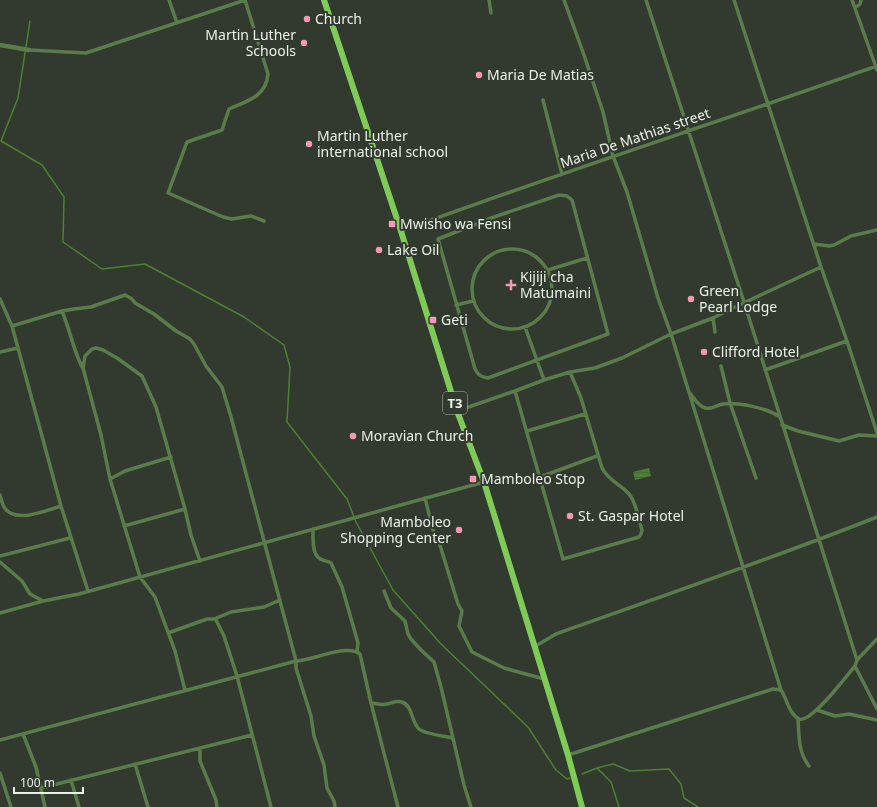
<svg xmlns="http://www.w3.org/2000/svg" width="877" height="807" font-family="'Noto Sans',sans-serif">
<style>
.water{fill:url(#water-rules)}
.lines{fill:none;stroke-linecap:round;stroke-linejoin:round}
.stream{stroke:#4d8132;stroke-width:1.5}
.minor{stroke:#5a7c4b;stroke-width:3.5}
.tertiary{stroke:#5a7c4b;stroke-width:4.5}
.trunk{stroke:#7ecc57;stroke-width:6}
.poi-dot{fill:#f09ab6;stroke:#323a2f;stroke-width:1.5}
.labels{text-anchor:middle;stroke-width:4;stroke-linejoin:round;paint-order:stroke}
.shield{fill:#323a2f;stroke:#b4b9b1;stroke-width:1}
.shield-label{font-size:13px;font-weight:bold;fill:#ebf0e9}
.poi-label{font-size:14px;fill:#ebf0e9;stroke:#323a2f;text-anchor:start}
.street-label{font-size:14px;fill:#ebf0e9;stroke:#323a2f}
</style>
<defs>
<pattern id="water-rules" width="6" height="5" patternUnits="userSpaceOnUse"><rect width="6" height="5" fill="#4d8132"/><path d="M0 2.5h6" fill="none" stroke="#4a673b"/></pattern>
</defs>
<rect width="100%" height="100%" fill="#323a2f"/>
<path class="water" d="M649,468L651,476L635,480L633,472Z"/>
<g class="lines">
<path class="stream" d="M30,21L18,98L1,141L42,165L64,197L63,242L102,269L145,264L244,317L284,345L290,367L287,422L347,499L356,522L393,590L441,644L528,727L556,770L567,779L570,778
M597,768L613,764L630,771L669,769L681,784L684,798L698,807
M582,774L597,768L611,782L619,807"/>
<path class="minor" d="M169,0L177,23
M245,0L268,74C266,97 247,101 229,109L222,130L187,142L168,193L223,217L232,219L251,216L264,221
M489,0L491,13
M564,0L584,55L603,112L613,156L627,192L658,298L671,334L781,690
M646,0L744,302L857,660
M734,0L821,267L847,341L877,433
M852,0L877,70
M855,8L860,4L861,0
M29,50L86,53L245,0
M543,100L562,174
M559,195L567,196L572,200L608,334L488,378C481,377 478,375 475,369L438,239L494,217Z
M401,231C559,173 719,122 877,66
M814,244L829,246L834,245L851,236L877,230
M472 289a40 40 0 1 1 80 0a40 40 0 1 1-80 0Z
M548,270L587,258
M0,299L12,326L61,506L88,591
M456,305L473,301
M62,311C70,330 73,349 82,367
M713,318L715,332
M12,326L62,311L74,309L91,307L125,295L132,299L135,303L154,314L176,331L190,339L194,344L206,366L222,387L231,417L296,661C312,661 347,643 360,654L371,703L398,807
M525,327L544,380
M0,352L18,348
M721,366L730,403L756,478
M765,370L847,341
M515,391L563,559L639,537L641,534L642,530C639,520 636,502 629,494C621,485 608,480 602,468L581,398L570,372
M690,393C694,398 698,406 705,408C712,410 716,405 723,404C738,402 767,408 780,417
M457,411L515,391L544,380L570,372L595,368L622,358L671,334L713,318L735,307L821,267
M782,425L798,431L839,441L859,435L877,436
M527,431L585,414
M540,477L597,456
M110,479L125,471L171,457
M0,495C1,498 2,503 4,507C14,524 46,511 61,506
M425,498L433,530L439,542L458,604L462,611L459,626L472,652L504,668L544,679
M124,526L185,509
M313,529C313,537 312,554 319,558C322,561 328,561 331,563L342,587L358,643L357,652
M0,556L70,538
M0,562L22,581L30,594L43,601
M384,591L391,608L405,621L408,634L411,639L421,650L434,662L441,687L464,785L471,807
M0,613L43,601L79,594L484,482
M214,619L231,612L264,607L280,600
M168,633L207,619H214L216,620L224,636L237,676L271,807
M534,647L556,634C663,596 771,559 877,517
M855,666L877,709
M185,690L175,651L155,597L140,577L110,479L101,435L83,368L85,356L92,349L96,348L103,350L117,358L142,376L156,407L185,509L191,535L200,561
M371,703C376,704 382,705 387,704C392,703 397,700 402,702C413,706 411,722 419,729C425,734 444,736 452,738
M817,710L835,716L849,714L877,720
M798,718C799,735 798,752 809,766
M23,734L36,767L45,807
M0,740L296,661V668L311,716L314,736L324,765L327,788L334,801L335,807
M200,748V761L216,800L217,807
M568,755L773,689L781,690C787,699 789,714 799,719C811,724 847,675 855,666L857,660L877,639
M135,764L148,807
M0,773L11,807
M71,780L79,807
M41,788L252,735"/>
<path class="tertiary" d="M0,45L29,50"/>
<path class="trunk" d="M324,0L400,228L457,411L484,482L568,755L582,807"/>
</g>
<g class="poi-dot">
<circle cx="307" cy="19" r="4"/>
<circle cx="304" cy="43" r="4"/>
<circle cx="479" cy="75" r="4"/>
<circle cx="309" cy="144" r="4"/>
<rect x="388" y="220" width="8" height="8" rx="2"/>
<circle cx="379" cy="250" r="4"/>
<path d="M509 279h4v4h4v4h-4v4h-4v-4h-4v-4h4z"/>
<circle cx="691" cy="299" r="4"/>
<rect x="429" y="316" width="8" height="8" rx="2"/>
<circle cx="704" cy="352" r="4"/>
<circle cx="353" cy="436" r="4"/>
<rect x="469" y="475" width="8" height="8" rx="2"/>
<circle cx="570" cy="516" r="4"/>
<circle cx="459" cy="530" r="4"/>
</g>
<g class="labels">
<rect class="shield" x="443" y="392" width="24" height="22" rx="3"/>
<g class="shield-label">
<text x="455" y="408">T3</text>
</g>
<g class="poi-label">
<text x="315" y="24">Church</text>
<text x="296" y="40" text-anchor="end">Martin Luther<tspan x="296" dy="16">Schools</tspan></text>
<text x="487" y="80">Maria De Matias</text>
<text x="317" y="141">Martin Luther<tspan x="317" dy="16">international school</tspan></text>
<text x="400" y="229">Mwisho wa Fensi</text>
<text x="387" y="255">Lake Oil</text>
<text x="520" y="282">Kijiji cha<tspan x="520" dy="16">Matumaini</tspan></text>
<text x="699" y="296">Green<tspan x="699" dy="16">Pearl Lodge</tspan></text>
<text x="441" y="325">Geti</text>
<text x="712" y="357">Clifford Hotel</text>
<text x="361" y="441">Moravian Church</text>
<text x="481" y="484">Mamboleo Stop</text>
<text x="578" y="521">St. Gaspar Hotel</text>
<text x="451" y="527" text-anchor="end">Mamboleo<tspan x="451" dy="16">Shopping Center</tspan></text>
</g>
<g class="street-label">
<text transform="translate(635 138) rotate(-19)" y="5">Maria De Mathias street</text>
</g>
</g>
<path d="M14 787v6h69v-6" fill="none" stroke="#ebf0e9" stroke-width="2"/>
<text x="20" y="787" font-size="12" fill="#ebf0e9" stroke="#323a2f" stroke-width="3" paint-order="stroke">100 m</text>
</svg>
